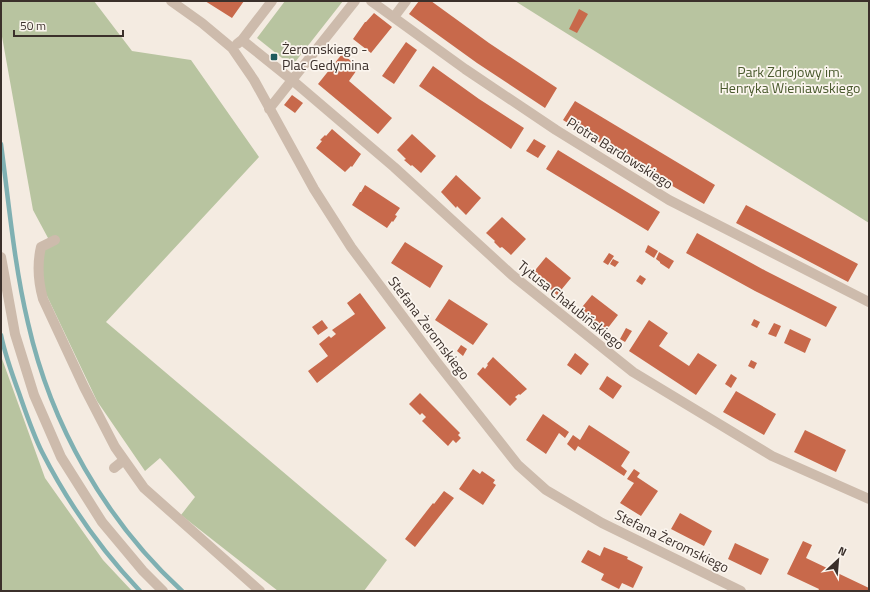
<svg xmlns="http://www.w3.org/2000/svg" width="870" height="592" font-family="'Titillium Web',sans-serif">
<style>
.green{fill:#b8c4a0}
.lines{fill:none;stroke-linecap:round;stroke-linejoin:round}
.stream{stroke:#7fb0b2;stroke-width:4.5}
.building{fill:#c8694b}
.minor{stroke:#cdbbac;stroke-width:10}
.poi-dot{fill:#1f5a5e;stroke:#fbf5ee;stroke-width:1.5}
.labels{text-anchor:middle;stroke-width:3.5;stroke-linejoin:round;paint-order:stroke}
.poi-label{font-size:14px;fill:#3b302b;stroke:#fbf5ee;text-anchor:start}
.park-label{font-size:14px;fill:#4a5a2e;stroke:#fbf5ee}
.street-label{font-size:14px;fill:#3b302b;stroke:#fbf5ee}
</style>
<rect width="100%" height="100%" fill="#f4ebe1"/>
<path class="green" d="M1,1H94L132,51L191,60L259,157L106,322L387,560L364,591H278L181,515L195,497L160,458L145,471L97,401L38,277L48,238L33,210L1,31Z
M285,1H343L292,66L257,38Z
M515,1H869V223Z
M1,356L45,478L103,560L132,591H1Z"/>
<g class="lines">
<path class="stream" d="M1,144C9,204 14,264 28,323C51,425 105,520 182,591
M1,335C5,355 12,374 19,393C26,413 33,434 42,452C68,503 101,550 140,591"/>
</g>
<path class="building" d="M205,1H244L232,18Z
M419,1H431L489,43L557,88L545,108L477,63L409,14Z
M579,9L588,14L577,33L569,29Z
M374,13L392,27L371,53L353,39L365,22H366Z
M406,42L417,50L394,84L382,76Z
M342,54L359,67L349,81L392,118L378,134L318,84Z
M433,66L479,99L524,128L511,149L419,86Z
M292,95L303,103L295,113L284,105Z
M575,101L715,185L704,204L632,163L563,120Z
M332,129L361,154L352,167L351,166L345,172L316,148L322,141L320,140L325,135L326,136Z
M412,134L436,156L421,173L412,165L411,166L404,160L406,159L397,150Z
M534,139L546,146L538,158L526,151Z
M558,150L660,212L648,231L546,169Z
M456,175L481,198L466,215L457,206L456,208L441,192Z
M365,185L400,208L395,215L397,216L393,222L392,221L387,228L352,205L360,192H361Z
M746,205L858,264L848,282L736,223Z
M502,217L526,239L511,255L502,247L500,248L494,242L495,241L486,233Z
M697,233L766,271L837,307L826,327L755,291L686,253Z
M405,242L443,266L430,288L391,263Z
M648,245L658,251L654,258L645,252Z
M659,252L674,261L669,269L660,263V262L656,259Z
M609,253L614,256L608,265L603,262Z
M546,257L571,278L557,295L548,287L546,288L532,274Z
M613,259L619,262L615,267L610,264Z
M640,275L646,279L642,285L636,281Z
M360,293L386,328L317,383L308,371L328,356L319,344L329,336L331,338L336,334L332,330L355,314L347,303Z
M592,295L618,315L604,333L578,312Z
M449,299L488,324L473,345L435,320Z
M754,319L760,322L757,328L751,325Z
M322,320L328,328L318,335L312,327Z
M649,320L668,333L659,346L689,366L698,353L717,365L696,395L629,351Z
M774,323L781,326L776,337L768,334Z
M626,328L632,331L625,342L620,339Z
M790,329L811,339L805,353L784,343Z
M461,345L467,349L463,356L457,351Z
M575,353L589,364L581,375L567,365Z
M493,357L527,389L520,395L519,394L515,397L517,399L510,406L477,374L483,367L485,369L488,365L487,364Z
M751,360L757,363L754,369L748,366Z
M731,374L737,378L731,388L725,384Z
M607,376L622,386L613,399L599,389Z
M736,391L776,414L764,435L723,412Z
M420,393L460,433L458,435L461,438L456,443L453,440L448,446L422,421L426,417L422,413L420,415L409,404Z
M543,414L569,432L565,438L559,433L546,454L526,440Z
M589,425L630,452L621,466L627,471L624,476L578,446L575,451L567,444L573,435L580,440Z
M805,430L846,450L836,472L794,452Z
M473,469L480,474L482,471L495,480L493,483L496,485L483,505L459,489Z
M634,469L640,473L637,477L658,491L641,516L620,503L634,483L627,479Z
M444,491L454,498L415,547L405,539L433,503L434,504Z
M680,513L712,531L704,546L671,529Z
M803,541L812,545L806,558L869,588V591H818L819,589L787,574Z
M735,543L769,559L761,575L728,559Z
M604,547L628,557L627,559L643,567L633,588L622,583L619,589L601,580L604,574L581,562L588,550L600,556Z"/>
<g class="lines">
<path class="minor" d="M171,1L202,23L232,48L254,80L314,189L351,247L436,361L518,465L546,490L602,523L741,591
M371,1L465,69L556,130L669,200L869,302
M394,17L406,1
M242,40L292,80L394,167L512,275L633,372L772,456L869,499
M237,44L242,40L272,1
M269,109L355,1
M55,240L41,247C37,264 38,281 43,299L84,387L115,447L144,488L260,591
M1,257L15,334L34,395L61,457L102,522L143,571L163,591
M114,468L124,460"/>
</g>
<rect class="poi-dot" x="270" y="53" width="8" height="8" rx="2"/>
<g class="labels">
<g class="poi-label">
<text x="282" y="54">Żeromskiego -<tspan x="282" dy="16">Plac Gedymina</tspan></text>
</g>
<g class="park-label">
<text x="790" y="77">Park Zdrojowy im.<tspan x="790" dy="16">Henryka Wieniawskiego</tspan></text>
</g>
<g class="street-label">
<text transform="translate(620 153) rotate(32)" y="5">Piotra Bardowskiego</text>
<text transform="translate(571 305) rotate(39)" y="5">Tytusa Chałubińskiego</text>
<text transform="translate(429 328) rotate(53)" y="5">Stefana Żeromskiego</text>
<text transform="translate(672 541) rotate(26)" y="5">Stefana Żeromskiego</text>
</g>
</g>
<rect width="870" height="592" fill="none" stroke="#3b302b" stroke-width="4"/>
<g transform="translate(838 560) rotate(26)" stroke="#fbf5ee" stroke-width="3" paint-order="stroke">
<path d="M0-3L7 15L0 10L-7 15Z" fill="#3b302b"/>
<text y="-6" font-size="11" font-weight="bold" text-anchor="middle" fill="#3b302b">N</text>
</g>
<path d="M14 30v6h109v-6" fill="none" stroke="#3b302b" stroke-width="2"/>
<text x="20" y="30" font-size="12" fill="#3b302b" stroke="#fbf5ee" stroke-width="3" paint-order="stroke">50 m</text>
</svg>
